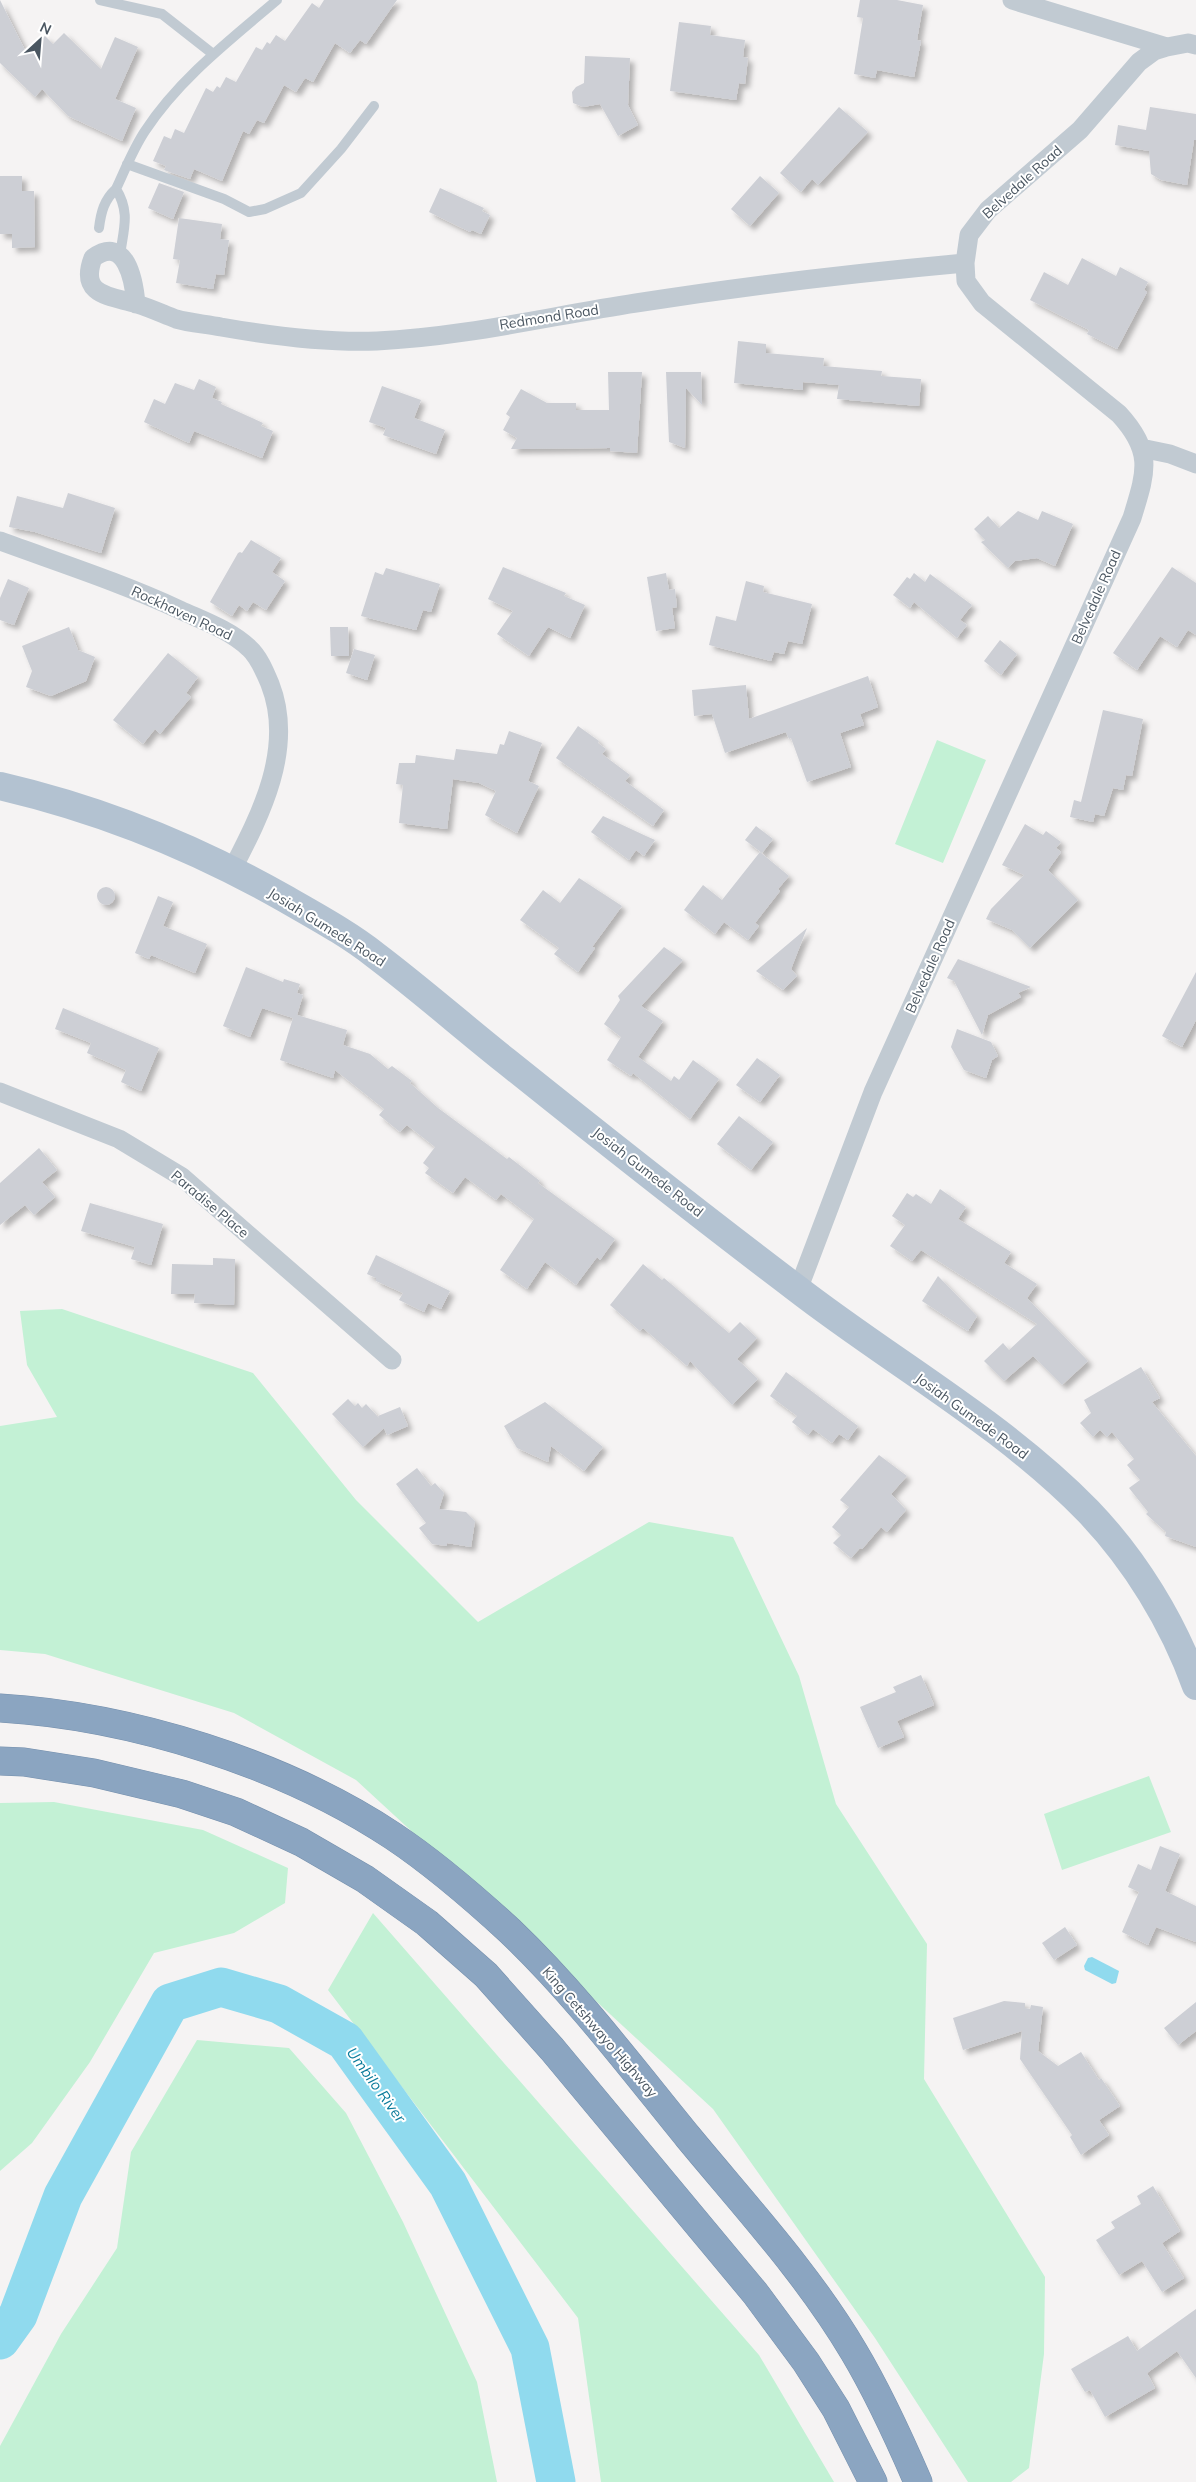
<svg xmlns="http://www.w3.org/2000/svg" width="1196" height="2482" font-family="Mulish,sans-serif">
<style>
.green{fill:#c3f1d5}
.water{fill:#90daee}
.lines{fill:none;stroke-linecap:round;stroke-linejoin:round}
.river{stroke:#90daee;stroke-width:39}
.building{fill:#cdcfd5;filter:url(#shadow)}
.highway-casing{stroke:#7690ad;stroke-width:29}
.lane{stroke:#c1cad2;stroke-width:10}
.street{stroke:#c1cad2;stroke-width:19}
.primary{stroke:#b3c2d1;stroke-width:28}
.highway{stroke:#8ba5c1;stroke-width:28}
.labels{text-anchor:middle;stroke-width:4;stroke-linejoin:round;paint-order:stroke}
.street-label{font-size:14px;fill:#4a5661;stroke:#fff}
.water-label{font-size:15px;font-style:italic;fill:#0c7c9b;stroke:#fff}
</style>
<defs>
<filter id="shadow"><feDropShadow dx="4.5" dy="4.5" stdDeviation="2.5" flood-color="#0004"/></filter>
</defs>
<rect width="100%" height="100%" fill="#f5f3f3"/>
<path class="green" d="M937,740L986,760L943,863L895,844Z
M62,1309L253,1373L356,1500L478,1622L649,1522L733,1537L799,1676L836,1804L927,1944L924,2079L1045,2277L1044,2354L1029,2468L1011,2482H968L875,2338L713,2109L356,1780L234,1713L45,1654L0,1650V1426L57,1417L27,1365L20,1311Z
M1149,1776L1171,1832L1062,1870L1044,1814Z
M54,1802L203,1830L288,1868L285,1903L234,1933L154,1953L90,2062L32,2143L0,2171V1803Z
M373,1913L759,2355L834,2482H601L578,2318L328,1990Z
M197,2040L289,2048L346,2113L403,2222L477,2382L497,2482H0V2446L61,2334L117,2248L131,2152Z"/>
<path class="water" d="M1092,1957L1119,1971L1116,1983L1112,1984L1085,1970L1084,1966L1088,1958Z"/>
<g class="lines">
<path class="river" d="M0,2340L18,2315L63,2196L170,2003L221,1987L279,2004L345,2041L448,2184L530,2348L556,2482"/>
</g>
<path class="building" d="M0,0L27,54L45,36L53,44L64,33L101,69L115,37L138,47L115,99L136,108L122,141L68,116L42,89L35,97L0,63Z
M324,0H397L366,44L360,40L350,53L335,43L313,82L305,78L296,92L284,85L264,123L257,120L249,134L243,131L222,181L194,169L190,179L164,170L166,166L153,161L164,136L171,139L175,129L184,133L206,88L213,92L217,86L220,88L226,77L236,82L256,47L262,50L267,42L270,44L276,35L285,41L312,3L319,8Z
M860,0H897L923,5L917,40L921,41L914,77L877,70L875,78L854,74L863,18L857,17Z
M679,22L711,26L710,35L745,40L743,57L748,58L745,84L739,83L736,100L670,91Z
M585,56L630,58L628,105L638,125L618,136L600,104L583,107L573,103L572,92L576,87L584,83Z
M839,107L868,132L818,185L812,179L801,192L780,173Z
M1150,107L1196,114V140H1194L1187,185L1161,180L1151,174L1149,151L1115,145L1118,125L1146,130Z
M0,176H22V191H34L35,247L12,248V234H0Z
M760,176L779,193L750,226L731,209Z
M159,183L184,192L173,219L148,208Z
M440,188L484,208L482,211L490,215L481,234L472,230L470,232L429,212Z
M179,218L222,224L220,239L229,240L224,275L216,274L213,289L176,283L180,260L173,259Z
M1082,258L1116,276L1120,267L1148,282L1144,290L1147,292L1117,349L1087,334L1089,330L1030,300L1044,272L1068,285Z
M738,341L766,344V353L824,358L823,366L882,371L881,376L921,379L919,406L837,399L839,385L803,382V390L734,383Z
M608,372H642L637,453L610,451V448L511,449L517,438L503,430L510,417L506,414L521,389L547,403H576V410H609Z
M666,372H701L702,405L686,388L685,448L669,442Z
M199,379L216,387L212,398L222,402L221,404L263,423L261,426L273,431L262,458L194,431L189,443L144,422L154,399L165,404L175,383L194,390Z
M382,386L421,400L414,418L445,430L436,454L383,435L386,428L369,422Z
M68,493L115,508L101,553L35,532L9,527L17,496L63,508Z
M1018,511L1038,520L1042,511L1073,524L1055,566L1037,558L1015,561L1008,568L981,542L985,540L974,529L988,516L999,528Z
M251,540L281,558L272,572L285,581L266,610L253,602L247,611L239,605L232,616L210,602L238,553L240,552L242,553Z
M503,567L566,593L564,596L585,605L570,638L548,627L529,656L497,634L513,611L488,599Z
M1172,567L1196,583V635L1188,630L1177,647L1160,636L1137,670L1113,653Z
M386,568L440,584L431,612L423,610L416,630L361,616L375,572L383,575Z
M666,573L669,590L675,589L677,607L672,608L675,628L656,631L647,577Z
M914,573L925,582L930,574L972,605L960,620L967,625L957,638L914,602L910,608L893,595L907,577L910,579Z
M8,579L29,588L14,625L0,620V598Z
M746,581L764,586L763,592L812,604L802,644L788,641L784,654L774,652L771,661L709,645L716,616L736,621Z
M69,627L78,650L95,657L86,681L51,696L26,687L32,671L22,646Z
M330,627H348L349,656H331Z
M1000,640L1017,654L1001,675L984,661Z
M354,649L375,655L367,680L346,673Z
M168,653L198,677L186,693L191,697L160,734L155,729L143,744L113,720Z
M868,676L878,707L860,714L864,725L840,733L851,767L807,782L791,738L789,739L786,732L725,753L712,714L694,716L692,690L746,685L749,719Z
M1103,710L1143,719L1132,776L1126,775L1123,790L1113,788L1104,816L1095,814L1093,822L1070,817L1074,800L1081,802Z
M578,726L599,741L598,743L606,749L602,754L630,775L625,781L664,810L653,826L556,758Z
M509,731L542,743L528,781L539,786L517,833L485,815L496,791L479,783L453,779L447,829L399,823L403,785L396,784L399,763H415L416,755L454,760L456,749L497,754L500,744L504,745Z
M603,816L646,836L655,840L644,856L636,850L629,860L591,832Z
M1025,824L1043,835L1046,831L1061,842L1056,848L1061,852L1048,870L1078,900L1030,948L1012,930L986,919L991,909L1024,875L1002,865Z
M756,826L773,839L762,853L745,840Z
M760,852L789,876L778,889L780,891L755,923L759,926L748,940L724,922L715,934L684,910L703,885L722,900Z
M579,878L622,906L592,947L595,948L578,972L554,954L559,948L520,920L543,890L560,903Z
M97 896a9 9 0 1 1 18 0a9 9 0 1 1-18 0Z
M158,896L173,902L163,926L207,944L195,973L151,955L149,959L135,953Z
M807,928L791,969L797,976L783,990L756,971Z
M664,947L683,960L641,1006L663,1021L638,1057L671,1081L674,1076L679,1080L693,1060L719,1079L690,1119L633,1073L631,1076L607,1060L621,1037L604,1024L620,1000L618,996Z
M958,959L1031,987L1018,993L1021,997L988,1015L982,1035L954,981L947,978Z
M246,967L283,982L284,979L300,984L297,993L303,995L297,1015L347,1030L343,1045L370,1054L388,1069L392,1066L412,1081L410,1083L438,1108L507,1159L509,1157L540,1181L538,1183L615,1239L600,1260L597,1257L576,1285L545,1262L527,1289L500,1270L534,1219L501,1194L496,1200L465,1177L453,1193L425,1173L429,1168L423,1163L435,1147L407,1125L400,1132L379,1115L384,1109L335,1070L333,1078L280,1060L293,1018L262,1008L250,1037L223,1026Z
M1196,972V1020L1182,1047L1162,1036Z
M63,1008L159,1048L141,1091L121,1082L126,1070L87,1053L91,1043L55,1029Z
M957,1029L991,1042L998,1056L992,1060L986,1078L964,1070L951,1047Z
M757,1058L780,1075L760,1102L736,1085Z
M739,1116L773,1142L751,1170L717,1144Z
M39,1148L57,1170L42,1182L55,1197L34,1215L25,1205L0,1225V1183Z
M940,1189L966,1207L958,1219L1011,1252L1004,1263L1037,1284L1027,1298L1088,1361L1062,1385L1033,1356L1004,1381L984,1361L1003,1343L1009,1350L1037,1324L921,1250L912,1261L890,1246L905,1225L892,1216L907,1193L913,1197L916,1194L931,1204Z
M90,1203L163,1224L151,1265L131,1259L135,1247L81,1231Z
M376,1255L450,1291L441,1309L428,1303L424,1312L399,1300L403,1293L376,1281V1278L367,1274Z
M213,1258L235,1259L234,1305L194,1303L195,1294H171L172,1264L213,1265Z
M643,1264L662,1280L664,1278L729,1333L740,1322L757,1338L737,1359L758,1379L732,1405L690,1361L687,1366L643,1328L640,1331L610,1305Z
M938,1276L977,1316L968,1331L922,1301Z
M1141,1367L1160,1398L1152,1402L1196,1456V1547L1165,1536L1166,1532L1146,1514L1148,1512L1129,1488L1140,1480L1127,1465L1134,1459L1112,1432L1107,1437L1100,1430L1093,1437L1080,1423L1091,1413L1084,1400Z
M786,1372L858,1426L848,1440L839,1434L832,1443L813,1429L808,1435L792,1422L797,1416L770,1396Z
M348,1399L355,1406L358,1403L362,1408L366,1404L379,1418L378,1416L400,1407L408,1426L387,1435L384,1428L363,1447L332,1414Z
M545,1402L603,1447L584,1471L551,1446L548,1462L517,1448L504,1426Z
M879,1455L907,1476L891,1494L906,1510L887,1532L881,1527L862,1549L860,1548L851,1558L833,1543L841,1535L832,1527L849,1507L840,1500Z
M417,1468L431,1486L435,1483L444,1493L439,1509L466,1512L475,1521L471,1547L447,1543V1546L432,1544L419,1528L426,1523L396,1484Z
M921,1675L934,1705L897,1721L904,1737L878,1748L860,1707L896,1692L893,1687Z
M1160,1846L1180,1854L1165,1891L1196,1906V1942L1156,1927L1148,1945L1122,1932L1139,1892L1128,1887L1138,1864L1151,1870Z
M1065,1927L1077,1945L1054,1960L1042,1943Z
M1004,2001L1025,2003V2008L1030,2009L1031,2005L1043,2007L1038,2051L1058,2066L1081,2052L1099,2080L1101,2078L1120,2106L1099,2120L1109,2135L1081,2155L1070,2137L1072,2135L1020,2059L1022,2031L963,2050L953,2018Z
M1196,2002V2031L1178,2045L1164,2028Z
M1153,2186L1180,2231L1162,2243L1184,2278L1162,2292L1142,2261L1119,2275L1096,2240L1115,2228L1111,2222L1141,2204L1137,2196Z
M1196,2309V2378L1177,2351L1147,2373L1155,2388L1105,2417L1090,2390L1085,2392L1071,2369L1128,2336L1137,2351Z"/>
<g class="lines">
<g class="highway-casing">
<path id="highway" d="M0,1708C131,1716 283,1763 393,1836C435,1864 473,1897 510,1931C576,1994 631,2067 688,2137C745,2206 808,2274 854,2352C879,2394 899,2438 918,2482
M0,1761L24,1762L94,1773L182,1794L236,1812L301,1842L365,1879L427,1923L486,1975L552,2049L755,2293L806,2362L836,2409L873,2482"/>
</g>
<path class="lane" d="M100,0L162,14L213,54
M127,164L224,199L249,212L265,209L301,193L341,149L374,106
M116,189C125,170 133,149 145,131C179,79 230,40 277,0
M99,228C101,212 104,200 116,189C131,213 123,230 120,256"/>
<path class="street" d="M1012,0L1167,47
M136,304C134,281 126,234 93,258C78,297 113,296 137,304C150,308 163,314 176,319C190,323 206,324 221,327C272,336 325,343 377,341C464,337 550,316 636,303C745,286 855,273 965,263
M1141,448L1170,454L1196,464
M0,541C60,563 122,583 180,610C204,621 230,630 249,648C259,657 265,672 270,684C295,748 261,814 232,870
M0,1092L119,1139L182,1177L392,1360
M798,1290L873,1092L1132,518C1146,472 1154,452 1119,414L982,303L966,281L965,263L969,235L988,210L1080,130L1139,62L1154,51L1167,47L1188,43L1196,45"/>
<path class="primary" d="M0,786C99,809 196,848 284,898C315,916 347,933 375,955C420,989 462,1026 506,1061C602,1138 698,1214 796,1288C893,1363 1002,1423 1088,1511C1135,1560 1173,1622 1196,1686"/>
<use href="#highway" class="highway"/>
</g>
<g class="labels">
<g class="street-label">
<text transform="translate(1022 182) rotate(-42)" y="5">Belvedale Road</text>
<text transform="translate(549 317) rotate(-9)" y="5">Redmond Road</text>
<text transform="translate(1096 597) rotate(-66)" y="5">Belvedale Road</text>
<text transform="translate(182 613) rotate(25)" y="5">Rockhaven Road</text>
<text transform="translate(327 927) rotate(32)" y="5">Josiah Gumede Road</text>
<text transform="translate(930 966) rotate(-66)" y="5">Belvedale Road</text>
<text transform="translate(648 1172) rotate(38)" y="5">Josiah Gumede Road</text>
<text transform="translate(210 1204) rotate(40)" y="5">Paradise Place</text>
<text transform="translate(972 1416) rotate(36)" y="5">Josiah Gumede Road</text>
<text transform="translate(600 2032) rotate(49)" y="5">King Cetshwayo Highway</text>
</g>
<g class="water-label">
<text transform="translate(376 2085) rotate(54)" y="5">Umbilo River</text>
</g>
</g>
<g transform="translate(40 40) rotate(26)" stroke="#ffffff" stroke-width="4" paint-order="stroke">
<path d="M0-4L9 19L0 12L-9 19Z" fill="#4a5661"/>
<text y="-8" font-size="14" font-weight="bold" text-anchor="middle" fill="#4a5661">N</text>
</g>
</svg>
